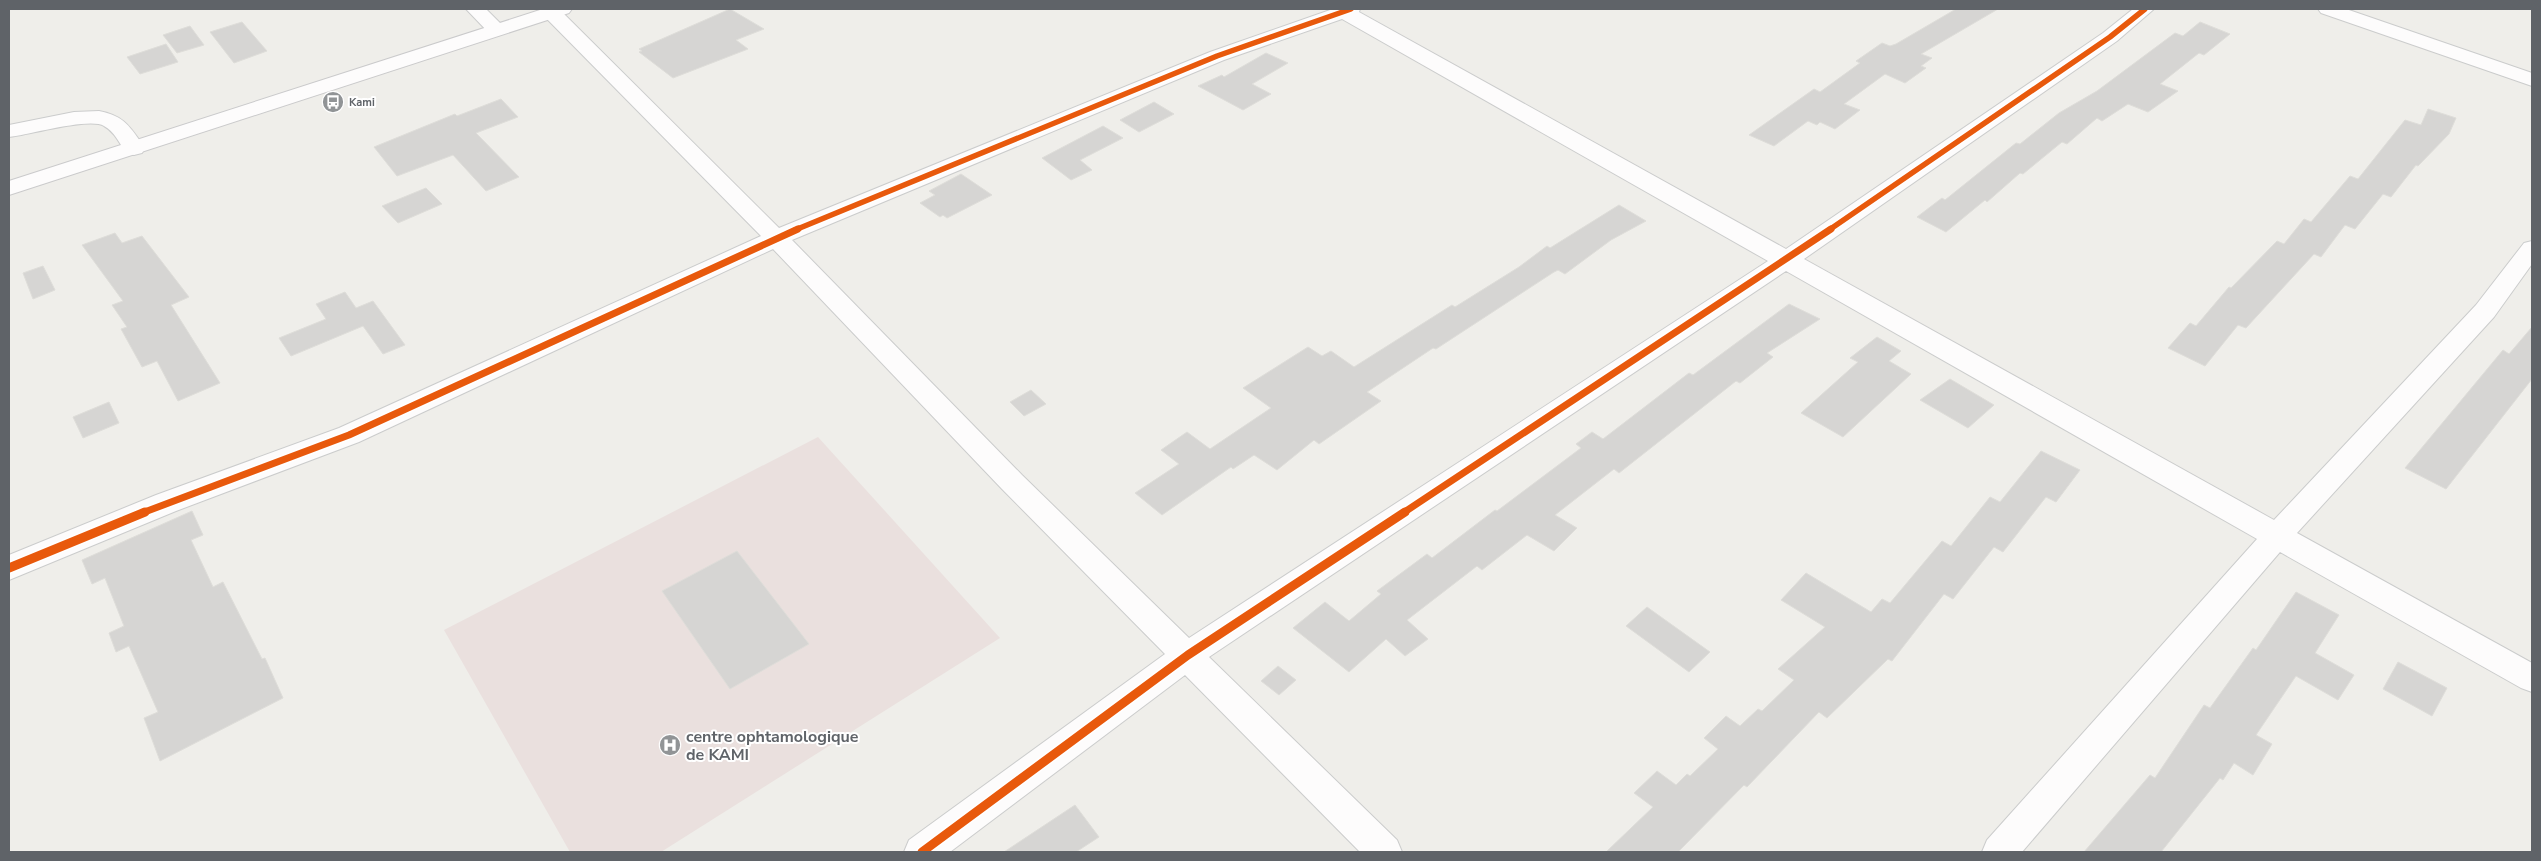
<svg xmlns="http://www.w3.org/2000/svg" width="2541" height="861" font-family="'Nunito Sans',sans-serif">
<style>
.medical{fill:#eae0de}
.building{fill:#d6d5d3;stroke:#deddd9}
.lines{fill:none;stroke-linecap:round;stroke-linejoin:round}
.street-casing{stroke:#cbcccc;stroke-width:2}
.secondary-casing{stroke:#cacacb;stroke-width:2}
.street{fill:#fdfcfc;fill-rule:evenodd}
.secondary{fill:#fdfcfc;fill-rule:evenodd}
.cycleway-far2-casing{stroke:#fff;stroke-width:8}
.cycleway-far1-casing{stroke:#fff;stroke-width:10}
.cycleway-casing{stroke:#fff;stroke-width:12}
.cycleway-far2{stroke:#e8590c;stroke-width:5.5}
.cycleway-far1{stroke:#e8590c;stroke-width:7}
.cycleway{stroke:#e8590c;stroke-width:9}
.labels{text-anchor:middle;stroke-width:4;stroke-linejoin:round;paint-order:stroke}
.far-poi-label{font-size:11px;font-weight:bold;fill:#5f6368;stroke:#fff;text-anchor:start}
.near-poi-label{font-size:16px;font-weight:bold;fill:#5f6368;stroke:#fff;text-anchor:start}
</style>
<rect width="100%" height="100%" fill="#efeeea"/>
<path class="medical" d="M818,437L1000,638L661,852H570L444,630Z"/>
<path class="building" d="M730,9L764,29L736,40L748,49L673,78L639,52L642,51L639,49Z
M1956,9H1998L1921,54L1932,58L1921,66L1926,68L1905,83L1885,74L1844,104L1860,110L1835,129L1820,122L1817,125L1808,121L1774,146L1749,135L1814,89L1820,92L1860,63L1856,61L1882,43L1890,46L1896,44Z
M242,22L267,51L234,63L210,32Z
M2200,22L2230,34L2204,55L2199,53L2160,84L2178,91L2148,112L2128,104L2102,121L2097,118L2067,144L2062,142L2023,174L2020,173L1987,202L1985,200L1946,232L1917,217L1942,198L1945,200L2016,143L2020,144L2059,113L2097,91L2175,33L2183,36Z
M190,26L204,45L177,53L163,35Z
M166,44L178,62L140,74L127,57Z
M1266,53L1288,63L1252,84L1271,94L1243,110L1198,86L1222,75L1224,77Z
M501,99L518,117L476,133L519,177L486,191L453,155L397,176L374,147L455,114L457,116Z
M1154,102L1174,114L1139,132L1120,120Z
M2428,109L2456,118L2449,134L2418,166L2416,165L2391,197L2383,194L2355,229L2345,225L2321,257L2314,254L2246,328L2238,325L2205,366L2168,348L2190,323L2196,326L2229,287L2231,288L2277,241L2284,244L2304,219L2311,222L2350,176L2358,179L2405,120L2421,125Z
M1103,126L1123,138L1080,160L1092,170L1071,180L1042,158Z
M961,174L992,195L947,218L943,215L940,217L920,203L935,195L929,191Z
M426,188L442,204L398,223L382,206Z
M1619,205L1646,221L1611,240L1565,274L1558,270L1554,272L1436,349L1433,348L1367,392L1381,401L1319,444L1314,440L1277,470L1254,455L1233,469L1231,467L1162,515L1135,493L1179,464L1161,450L1187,432L1210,449L1271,408L1243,388L1308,347L1322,356L1331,351L1354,367L1452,305L1455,307L1519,267L1547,246L1550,248Z
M115,233L122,243L142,236L189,297L171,305L220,383L178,401L157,361L142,367L121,329L127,327L112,305L123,301L82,245Z
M43,266L55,290L33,299L23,273Z
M345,292L356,308L373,301L405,345L383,354L363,326L291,356L279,338L326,319L316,304Z
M1789,304L1820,319L1767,353L1773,357L1740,383L1736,381L1619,473L1614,469L1555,515L1577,528L1554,551L1527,535L1482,570L1477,566L1407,620L1428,639L1405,656L1386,639L1349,672L1293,628L1325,602L1349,621L1381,594L1377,591L1427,554L1432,558L1495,510L1497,511L1581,448L1576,444L1592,432L1603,439L1689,373L1693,375Z
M2532,327V379L2446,489L2405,468L2503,350L2509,354Z
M1877,337L1901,351L1889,361L1911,374L1843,437L1801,413L1858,362L1850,358Z
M1950,379L1994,405L1968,428L1920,400Z
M1031,390L1046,404L1024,416L1010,402Z
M109,402L119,423L83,438L73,417Z
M2041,451L2080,470L2056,502L2046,497L2003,552L1994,547L1953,599L1944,594L1892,661L1888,659L1827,718L1819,712L1747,787L1744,785L1678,852H1606L1653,807L1634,793L1657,771L1676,785L1687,774L1690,776L1718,749L1704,738L1726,716L1740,726L1758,709L1762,711L1794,680L1778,669L1825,627L1781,600L1806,573L1871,612L1882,599L1890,603L1942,541L1951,546L1990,497L2000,502Z
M192,511L203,535L191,540L213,587L223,582L262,659L265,658L283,698L160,761L144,718L158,712L129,646L116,652L109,633L124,626L105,578L92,584L82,560Z
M737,551L809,644L730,689L662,591Z
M2296,592L2339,615L2315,653L2354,675L2338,700L2296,676L2256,735L2272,744L2253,775L2234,763L2223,780L2220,778L2161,852H2084L2150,775L2155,778L2204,705L2210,708L2253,648L2256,650Z
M1647,607L1710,652L1689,672L1626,626Z
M2398,662L2447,688L2432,716L2383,689Z
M1278,666L1296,680L1279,695L1261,681Z
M1075,805L1099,837L1076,852H1004Z"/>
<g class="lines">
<g class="street-casing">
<path id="street" d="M466,9H486L507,30L504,34H490Z
M544,9H559L779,228L1210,52L1333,9H1360L1359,12L1786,249L2103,33L2133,9H2154L2117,41L1804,259L2274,520L2476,305L2524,243L2532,241V264L2494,317L2297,533L2532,663V692L2521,688L2280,552L2022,852H1982L1987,840L2257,539L1786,271L1209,657L1397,840L1402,852H1360L1185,675L950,852H904L909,840L1165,654L1002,489L773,249L359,442L176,511L9,580V555L156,495L339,428L761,236L544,16L541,12ZM1342,19L1768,261L1189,638L1022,475L792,240L1224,60Z
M2318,9H2346L2532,73V86L2321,13Z
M99,111C125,116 130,127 145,148L142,153L134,155L126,153C120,144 114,131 104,126C90,117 28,135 9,137V125L74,112Z"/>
</g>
<g class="secondary-casing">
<path id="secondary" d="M543,9H572L569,13L9,195V181Z"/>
</g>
<use href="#street" class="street"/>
<use href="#secondary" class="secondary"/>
<g class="cycleway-far2-casing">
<path id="cycleway-far2" d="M795,230L1217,56L1351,9
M1829,230L2110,37L2145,9"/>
</g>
<g class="cycleway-far1-casing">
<path id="cycleway-far1" d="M142,513L349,435L798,229
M1403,513L1831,229"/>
</g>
<g class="cycleway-casing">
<path id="cycleway" d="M9,568L145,512
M922,852L1188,655L1405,512"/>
</g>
<use href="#cycleway-far2" class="cycleway-far2"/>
<use href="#cycleway-far1" class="cycleway-far1"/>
<use href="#cycleway" class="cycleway"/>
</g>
<defs>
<g id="bus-disc" transform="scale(1.125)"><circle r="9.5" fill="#919496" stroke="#fff"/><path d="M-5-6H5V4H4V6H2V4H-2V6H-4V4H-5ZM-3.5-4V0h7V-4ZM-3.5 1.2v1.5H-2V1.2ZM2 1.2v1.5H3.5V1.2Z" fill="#fff"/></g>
<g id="hospital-disc" transform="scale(1.125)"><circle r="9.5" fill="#919496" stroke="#fff"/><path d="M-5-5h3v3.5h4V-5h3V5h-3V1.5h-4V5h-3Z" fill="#fff"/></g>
</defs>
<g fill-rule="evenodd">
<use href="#bus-disc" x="333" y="102"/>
<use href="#hospital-disc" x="670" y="745"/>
</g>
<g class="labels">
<g class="far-poi-label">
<text x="349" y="106">Kami</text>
</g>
<g class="near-poi-label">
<text x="686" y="742">centre ophtamologique<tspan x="686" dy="18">de KAMI</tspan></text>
</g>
</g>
<rect width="2541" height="861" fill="none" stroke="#5f6368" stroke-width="20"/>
</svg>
